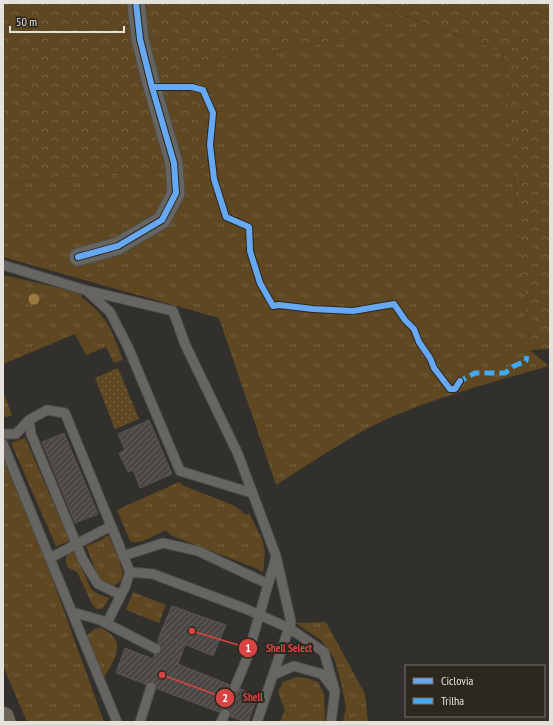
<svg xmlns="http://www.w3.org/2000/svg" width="553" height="725" font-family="'PT Sans Narrow',sans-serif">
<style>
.grass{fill:url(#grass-tufts)}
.forest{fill:url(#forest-crowns)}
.park{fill:url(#park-dots)}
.building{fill:url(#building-hatch);stroke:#56544f}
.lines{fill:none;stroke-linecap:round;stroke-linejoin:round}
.lane-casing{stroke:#4f4d49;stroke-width:11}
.street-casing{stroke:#4f4d49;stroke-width:19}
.highway-casing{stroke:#4f4d49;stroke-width:24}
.lane{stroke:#676562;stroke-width:9}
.street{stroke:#676562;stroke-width:17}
.highway{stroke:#6d6658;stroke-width:22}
.quiet{stroke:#3fa9f5;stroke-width:5;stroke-dasharray:10 5;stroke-linecap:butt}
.cycleway-casing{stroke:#2c271f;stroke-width:8}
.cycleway{stroke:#66a8f1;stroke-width:6}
.tree{fill:#99783d}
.leader{fill:none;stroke:#d84443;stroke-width:1.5}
.callout-dot{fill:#d84443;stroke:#2c271f;stroke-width:1.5}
.mark-label{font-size:12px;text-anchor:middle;font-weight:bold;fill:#fff}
.callout-label{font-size:11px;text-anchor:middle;font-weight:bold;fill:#d84443;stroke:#2c271f;stroke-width:4;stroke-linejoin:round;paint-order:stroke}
</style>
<defs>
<pattern id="grass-tufts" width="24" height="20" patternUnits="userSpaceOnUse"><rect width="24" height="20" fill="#5f4821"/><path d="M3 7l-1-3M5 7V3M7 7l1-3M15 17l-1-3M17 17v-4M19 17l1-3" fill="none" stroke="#766241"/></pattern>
<pattern id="forest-crowns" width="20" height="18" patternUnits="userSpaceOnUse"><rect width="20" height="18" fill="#5f4821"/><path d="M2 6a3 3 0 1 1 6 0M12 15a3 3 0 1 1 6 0" fill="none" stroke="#766241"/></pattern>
<pattern id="park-dots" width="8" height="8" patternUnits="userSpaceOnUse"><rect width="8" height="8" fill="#5f4821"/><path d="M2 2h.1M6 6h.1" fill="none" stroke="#766241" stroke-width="1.8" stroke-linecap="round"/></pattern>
<pattern id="building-hatch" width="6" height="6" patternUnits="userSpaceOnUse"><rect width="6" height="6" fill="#4a4744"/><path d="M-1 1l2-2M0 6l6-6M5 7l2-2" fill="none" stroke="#64615e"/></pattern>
</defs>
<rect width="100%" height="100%" fill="#32302c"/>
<path class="grass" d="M369,3L503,52L530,350L549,366C495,381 440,396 389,418C349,436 313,462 276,485L219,318L3,257V183L205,169L191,63L369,36Z
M3,275L81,293L82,298C108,316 112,332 123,360L114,363L106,347L86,355L75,334L3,364Z
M3,391L12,415L8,417L3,416Z
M25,438L70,541L56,546L11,443Z
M3,459L43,553L104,722H27L3,666Z
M179,482L184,486L235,506L246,515L249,513L262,539L265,552L263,573L258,569L170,535L166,530C156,534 140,546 130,541L117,510Z
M108,535C112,544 125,568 122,578C120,583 117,584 112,586L100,581L86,546L101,540Z
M71,552L75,553L91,589L98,594L109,598L107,602L102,609H96L92,604L77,572L67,567C65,560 65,556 71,552Z
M133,592L166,605L159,623L126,610Z
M326,622L365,694L368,722H343L346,707L341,682L334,658L322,641L296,623Z
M101,628C131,642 112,662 101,683L87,636L94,629Z
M296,677L307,678L318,682L324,694L325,722H280L285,710L278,692L283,682Z"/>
<path class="forest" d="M3,3H369V36L191,63L206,169L3,183Z
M370,3H550V349L530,350L503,52Z"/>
<path class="park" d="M118,368L139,419L115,429L95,378Z"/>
<path class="building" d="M149,420L172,474L140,488L133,470L128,472L119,453L125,450L118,434Z
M64,433L98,514L75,523L42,442Z
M172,606L226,625L213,656L160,634Z
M160,634L185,645L178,664L258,696L248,722H245L116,673L125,648L153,659Z"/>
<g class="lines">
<g class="lane-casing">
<path id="lane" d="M3,265L85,290L173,311L185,344L238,454L276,556L291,622L257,722
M87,291L110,312L128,347L180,471L252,493
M29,420L31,434L83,560L98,584L121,595
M3,434H16L29,420L47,410L65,413L130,572L125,587L107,623
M3,444L117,722
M123,556L163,543L198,551L268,584
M50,558L111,526
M130,572L153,574L246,609L289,628L324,652L335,691
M72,612L100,620L156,649
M273,675L294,666L322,674L335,691L331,722
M235,687L247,658L276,557
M140,722L151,687
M221,722L225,714"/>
</g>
<g class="street-casing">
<path id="street" d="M78,257L118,246L162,220L176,193L174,163L152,87L140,39L136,3"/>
</g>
<g class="highway-casing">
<path id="highway" d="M3,718L4,722"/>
</g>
<use href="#lane" class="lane"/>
<use href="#street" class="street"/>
<use href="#highway" class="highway"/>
<path class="quiet" d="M458,384L460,381L475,373H505L514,366L526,361L527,356"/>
<g class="cycleway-casing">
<path id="cycleway" d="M152,87H192L203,90L213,113L210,145L214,179L226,217L249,227L250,251L260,283L273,306L279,305L313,309L353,311L394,304L405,320L414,329L419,342L430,358L434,368L450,389H455L460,381
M78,257L118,246L162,220L176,193L174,163L152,87L140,39L136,3"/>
</g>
<use href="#cycleway" class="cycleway"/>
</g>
<circle class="tree" cx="34" cy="299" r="5.5"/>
<path class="leader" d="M192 631L248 648M162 675L225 698"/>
<g class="callout-dot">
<circle cx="192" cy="631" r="4"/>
<circle cx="162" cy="675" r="4"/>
<circle cx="248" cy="648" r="10"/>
<circle cx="225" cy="698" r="10"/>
</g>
<g class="mark-label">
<text x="248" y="652">1</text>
<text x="225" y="702">2</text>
</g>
<g class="callout-label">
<text x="289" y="652">Shell Select</text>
<text x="253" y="701">Shell</text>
</g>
<rect width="553" height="725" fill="none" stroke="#e5e2dc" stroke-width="8"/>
<rect x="405" y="665" width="140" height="52" fill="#2c271f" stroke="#76726b"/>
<rect x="413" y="678" width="20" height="6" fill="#66a8f1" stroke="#76726b"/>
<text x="441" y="685" font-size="12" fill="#e5e2dc">Ciclovia</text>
<rect x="413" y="698" width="20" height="6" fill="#3fa9f5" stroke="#76726b"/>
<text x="441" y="705" font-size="12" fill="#e5e2dc">Trilha</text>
<path d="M10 26v6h114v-6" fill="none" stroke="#e5e2dc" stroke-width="2"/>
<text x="16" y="26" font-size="12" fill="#e5e2dc" stroke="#2c271f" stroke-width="3" paint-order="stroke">50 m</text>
</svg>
